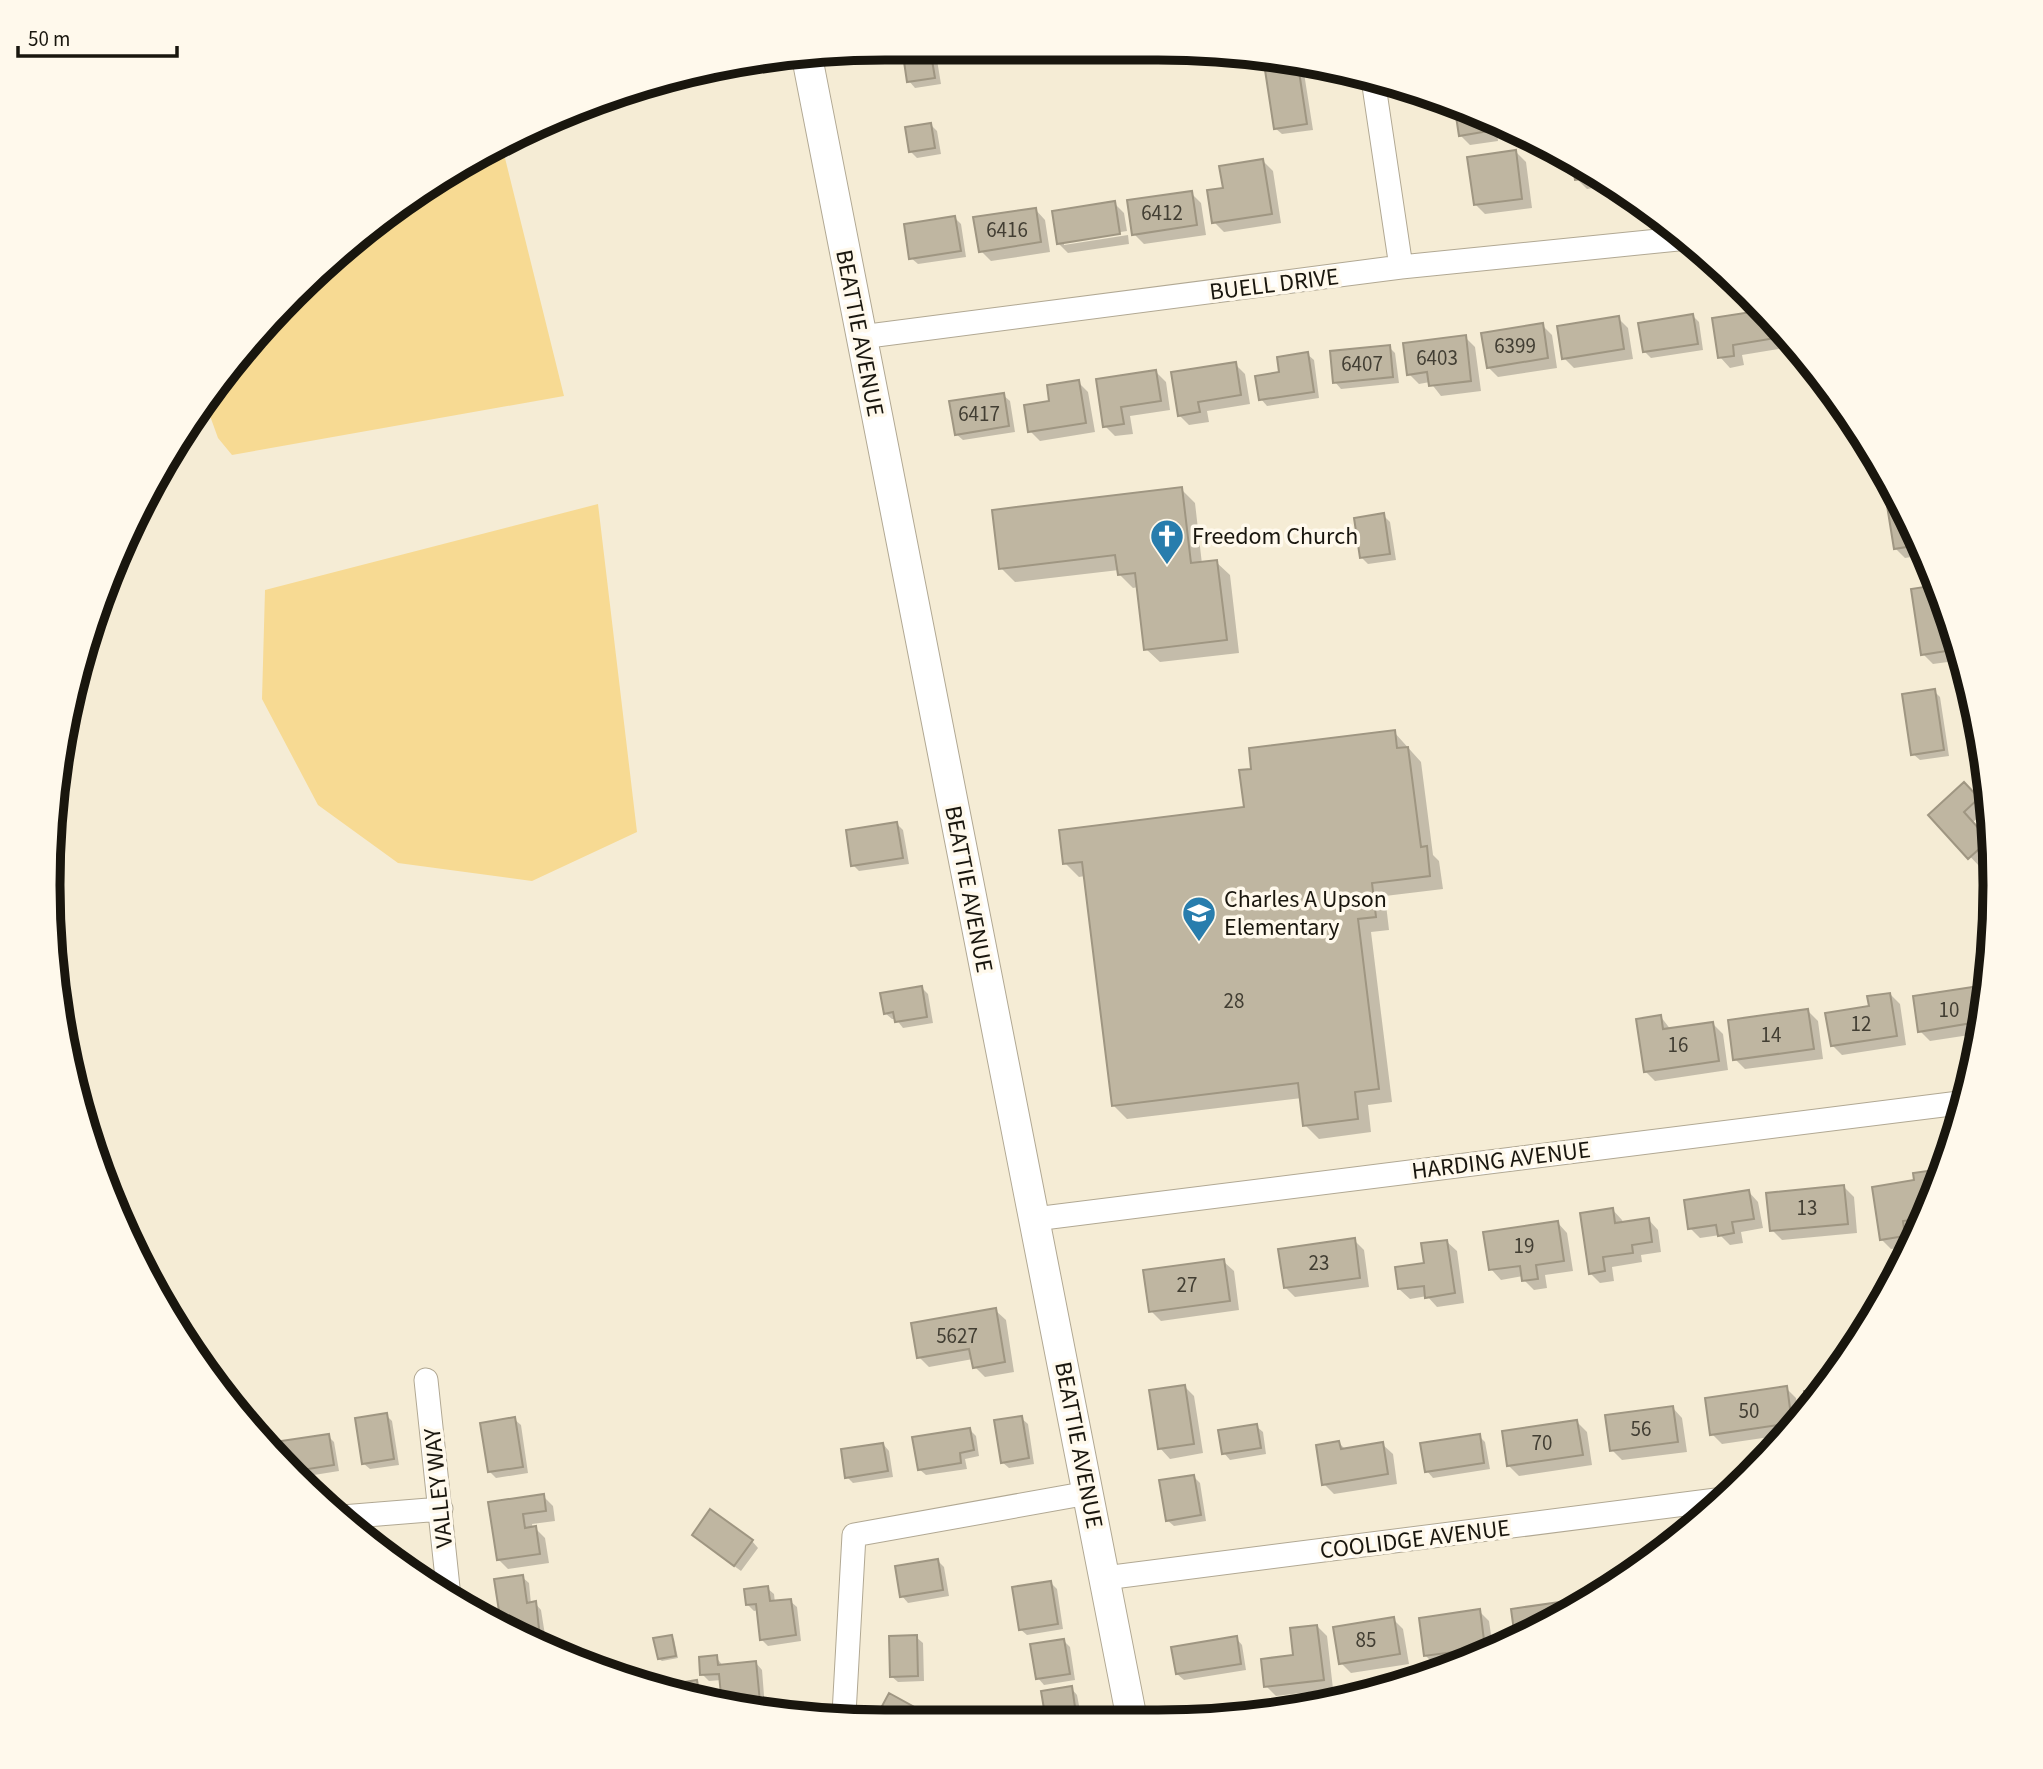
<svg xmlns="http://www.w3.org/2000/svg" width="2043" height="1769" font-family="'Source Sans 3',sans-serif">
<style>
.green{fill:#f7da93}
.shadow{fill:#0003}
.building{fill:#bfb6a1;stroke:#9f9682;stroke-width:2}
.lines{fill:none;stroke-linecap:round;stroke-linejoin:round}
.minor-casing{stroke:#b1a893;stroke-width:25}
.tertiary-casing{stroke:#b1a893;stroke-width:32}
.minor{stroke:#fff;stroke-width:23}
.tertiary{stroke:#fff;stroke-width:30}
.labels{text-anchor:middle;stroke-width:7;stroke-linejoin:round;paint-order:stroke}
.number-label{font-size:21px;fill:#423e33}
.street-label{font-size:24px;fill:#19160e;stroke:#fff9ec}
.poi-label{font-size:24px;fill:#19160e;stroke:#fff9ec;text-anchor:start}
.rim{fill:none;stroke:#19160e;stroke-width:9}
</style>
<rect width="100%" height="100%" fill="#f5ecd5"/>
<path class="green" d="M501,142L564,396L232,455L218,438L205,402L220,375L333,255Z
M598,504L637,832L532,881L398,863L318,805L262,699L265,590Z"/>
<path class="shadow" d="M903,48H935L941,84L915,88L909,81Z
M1297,67L1304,73L1313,130L1282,134L1275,128Z
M1456,103L1504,123L1496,124L1498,141L1470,145L1460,135Z
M930,124L937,131L941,154L917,158L911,152Z
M1516,152L1526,162L1532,208L1485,214L1475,204Z
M1263,161L1273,171L1281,223L1224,232L1214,222Z
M1574,162L1612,185L1587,189L1577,179Z
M1191,193L1201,203L1206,235L1144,244L1134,234Z
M1114,203L1124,213L1127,231L1064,241V245L1128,235L1129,244L1068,253L1058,243Z
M1035,209L1045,220L1050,252L991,261L981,251Z
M955,218L961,224L966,257L918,264L911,258Z
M1766,312L1788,333L1796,346L1742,355L1744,365L1730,368L1720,357Z
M1693,316L1699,322L1703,350L1651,358L1645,352Z
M1618,318L1628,328L1633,359L1574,368L1564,358Z
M1542,325L1552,335L1557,368L1498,377L1488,367Z
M1465,337L1475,347L1481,391L1441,396L1430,382L1419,384L1409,374Z
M1389,347L1395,353L1399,383L1341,389L1335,382Z
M1307,354L1314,360L1319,398L1267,406L1261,399L1281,374Z
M1235,364L1245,374L1250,404L1207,411L1209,422L1189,425L1179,415Z
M1156,372L1166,382L1170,410L1130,416L1133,434L1115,436L1105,426L1098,381Z
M1078,382L1088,392L1095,432L1040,441L1030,431L1051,402Z
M1003,395L1010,401L1015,432L963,440L956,434Z
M1181,489L1195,503L1202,564L1216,562L1230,575L1239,653L1160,662L1146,649L1138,587L1133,588L1119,574V570L1015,582L1001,568Z
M1896,493L1924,555L1905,558L1895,548L1887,495Z
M1383,515L1390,522L1396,560L1368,564L1362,558Z
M1938,587L1951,616L1962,660L1933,664L1923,654L1913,590Z
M1934,691L1940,697L1949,756L1920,760L1913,754Z
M1394,732L1421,762L1433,855L1439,861L1443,889L1385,896L1389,930L1371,932L1392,1102L1368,1105L1371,1132L1319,1139L1305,1125L1302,1098L1127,1119L1114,1106L1085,876L1079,877L1065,863L1246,808Z
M1974,794L1988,809L1972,823L1991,843V857L1980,867L1931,815Z
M897,824L903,830L909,864L859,871L853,865Z
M1986,987L1978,1036L1976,1034L1930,1041L1920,1031L1915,998Z
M922,988L928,994L933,1023L903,1028L896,1019H892L885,1013Z
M1890,994L1900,1004L1906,1045L1842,1055L1832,1045L1871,1007Z
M1808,1011L1818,1021L1823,1059L1745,1069L1735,1059Z
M1661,1017L1671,1030L1713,1024L1723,1034L1728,1070L1655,1081L1645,1071Z
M1941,1171L1919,1229L1912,1231L1913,1246L1891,1249L1881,1239L1916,1182Z
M1844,1187L1854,1197L1857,1233L1782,1240L1772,1230Z
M1748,1191L1758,1202L1763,1228L1741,1232L1743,1243L1730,1245L1720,1235L1700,1238L1690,1228Z
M1612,1209L1622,1220L1623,1223L1648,1219L1658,1230L1661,1252L1641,1255L1642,1262L1612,1267L1614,1281L1600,1283L1590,1273Z
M1557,1222L1567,1233L1573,1271L1545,1275L1547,1288L1534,1290L1524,1280L1523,1276L1501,1280L1491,1269Z
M1354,1240L1364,1250L1369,1287L1295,1297L1285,1287Z
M1446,1241L1457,1251L1464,1303L1437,1307L1427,1296L1410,1299L1399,1289L1426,1265Z
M1223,1261L1234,1271L1239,1310L1161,1321L1151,1311Z
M995,1310L1006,1320L1014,1372L985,1377L975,1367L973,1359L929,1367L919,1357Z
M1184,1386L1194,1396L1203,1453L1170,1459L1160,1448Z
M1786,1388L1796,1398L1799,1419L1784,1435L1722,1444L1712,1434Z
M1672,1407L1682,1418L1687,1452L1622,1460L1612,1450Z
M386,1415L392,1421L399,1465L370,1469L363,1463Z
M1021,1418L1028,1424L1034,1464L1009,1468L1002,1462Z
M514,1419L521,1425L528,1473L496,1478L490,1472Z
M1577,1422L1587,1432L1592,1465L1519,1476L1509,1466Z
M1256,1426L1263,1432L1266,1454L1230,1460L1224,1453Z
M970,1430L976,1436L979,1456L965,1459L967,1469L926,1475L919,1469Z
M328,1436L334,1442L339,1471L295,1478L278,1458L276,1444Z
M1479,1436L1485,1442L1490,1469L1433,1478L1427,1471Z
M1339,1443L1346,1450L1382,1444L1393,1454L1397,1484L1334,1494L1324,1484Z
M883,1444L889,1451L893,1477L853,1483L847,1477Z
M1194,1477L1200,1483L1206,1521L1174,1526L1167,1520Z
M543,1496L553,1506L555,1521L532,1524L533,1529L535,1528L545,1538L549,1563L508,1569L498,1559L490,1503Z
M700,1541H752L758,1548L741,1571Z
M396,1561H400L407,1570Z
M938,1561L944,1567L949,1596L908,1603L902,1596Z
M522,1577L529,1583L531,1604L535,1603L541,1610L545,1635L526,1638L503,1625L496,1580Z
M1051,1583L1057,1589L1063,1629L1027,1635L1020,1629Z
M767,1588L774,1594L775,1603L790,1601L797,1607L801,1641L768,1646L762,1640L758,1610L754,1611L747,1604Z
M1479,1611L1489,1621L1493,1648L1461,1662L1436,1666L1426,1656Z
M1393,1619L1403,1629L1409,1664L1351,1673L1341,1663Z
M1317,1626L1327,1636L1333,1689L1276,1696L1266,1686L1295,1656Z
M672,1637L674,1639L678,1658L662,1661L659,1659Z
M916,1637L923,1643L924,1681L898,1682L891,1676Z
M1236,1638L1242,1645L1246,1670L1184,1680L1177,1674Z
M1063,1640L1070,1647L1075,1680L1044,1685L1038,1678Z
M568,1650L575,1657V1661L553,1652Z
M716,1657L723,1666L756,1663L762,1670L765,1708L724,1705L722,1680L709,1681L702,1674Z
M696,1682L702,1688L704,1701L662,1687Z
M1071,1688L1077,1695L1082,1721H1047Z
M914,1709L921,1716L918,1722L876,1721Z"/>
<path class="building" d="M902,48H930L935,78L907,82Z
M1298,65L1307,124L1274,129L1265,70Z
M1454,103L1487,116L1489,131L1459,136Z
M931,123L935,148L909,152L905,127Z
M1516,150L1522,199L1474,205L1467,157Z
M1263,159L1272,214L1212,223L1207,190L1223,188L1219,166Z
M1572,161L1598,177L1575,180Z
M1192,191L1197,225L1132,235L1127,200Z
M1115,201L1120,234L1057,244L1052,211Z
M1036,208L1041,242L979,252L973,217Z
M955,216L961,251L909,259L904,224Z
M1764,310L1786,331L1787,336L1733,345L1734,356L1718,358L1712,318Z
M1693,314L1698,344L1643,352L1638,323Z
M1619,316L1624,349L1562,359L1557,326Z
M1543,323L1548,358L1487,368L1481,333Z
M1466,335L1471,381L1429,386L1427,372L1407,375L1403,343Z
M1390,345L1393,377L1333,383L1330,351Z
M1308,352L1314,392L1259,400L1255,376L1279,372L1277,357Z
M1236,362L1241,395L1198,402L1200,412L1178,416L1171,372Z
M1156,370L1161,401L1121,407L1124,424L1103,427L1096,379Z
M1079,380L1086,423L1028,432L1024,405L1049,401L1047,385Z
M1004,393L1009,426L955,435L949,401Z
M1182,487L1191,563L1217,560L1227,640L1144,650L1135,573L1118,575L1115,555L999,569L992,510Z
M1895,491L1919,545L1894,549L1885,493Z
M1384,513L1390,554L1360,558L1354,518Z
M1937,585L1951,616L1959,649L1921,655L1911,589Z
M1935,689L1944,750L1911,755L1902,694Z
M1395,730L1397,748L1408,747L1421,847L1427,846L1430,876L1372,883L1376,917L1358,919L1379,1089L1355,1092L1358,1119L1303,1126L1298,1083L1112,1106L1082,862L1063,864L1059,830L1244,807L1239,770L1251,769L1249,748Z
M1964,782L1979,798L1964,812L1989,840L1968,859L1928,815Z
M897,822L903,858L851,866L846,830Z
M1986,985L1978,1034H1974L1972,1023L1918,1032L1913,996Z
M922,986L927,1017L895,1022L893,1012L884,1014L880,993Z
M1890,993L1897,1036L1831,1046L1825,1013L1869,1006L1867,996Z
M1808,1009L1814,1049L1733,1060L1728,1020Z
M1661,1015L1663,1029L1713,1022L1719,1061L1644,1072L1636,1019Z
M1942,1169L1923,1218L1903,1221L1905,1236L1880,1240L1872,1187L1914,1180L1913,1173Z
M1844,1185L1848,1224L1770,1231L1766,1193Z
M1749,1190L1754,1219L1732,1222L1734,1233L1718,1236L1716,1225L1688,1229L1684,1200Z
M1613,1208L1615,1223L1649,1218L1652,1242L1632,1245L1633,1253L1603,1257L1605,1271L1589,1274L1580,1213Z
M1558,1221L1564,1261L1536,1265L1538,1279L1522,1281L1520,1266L1489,1270L1483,1232Z
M1355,1238L1360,1278L1284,1288L1278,1249Z
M1447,1240L1455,1293L1425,1298L1424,1286L1398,1289L1395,1267L1424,1263L1421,1243Z
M1224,1259L1230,1301L1149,1312L1143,1270Z
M996,1308L1005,1362L973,1368L969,1349L917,1358L911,1323Z
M1185,1385L1194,1444L1158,1449L1149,1390Z
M1787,1386L1792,1423L1710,1435L1705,1398Z
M1826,1388L1822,1394L1807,1411L1804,1391Z
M1673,1406L1678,1442L1610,1451L1605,1415Z
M387,1413L394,1459L362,1464L355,1418Z
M1022,1416L1029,1458L1001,1463L994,1420Z
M515,1417L523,1467L488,1472L480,1423Z
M1577,1420L1583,1455L1507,1466L1502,1431Z
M1257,1424L1261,1448L1222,1454L1218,1430Z
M970,1428L974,1450L960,1453L961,1463L918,1470L912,1437Z
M329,1434L334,1465L289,1472L276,1455L274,1442Z
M1480,1434L1484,1463L1425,1472L1420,1443Z
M1339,1441L1341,1449L1383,1442L1388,1474L1322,1485L1316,1445Z
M883,1443L888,1471L845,1478L841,1449Z
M1194,1475L1201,1515L1166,1521L1159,1480Z
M544,1494L546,1511L523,1514L525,1528L536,1526L540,1554L497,1560L488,1502Z
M710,1509L753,1540L734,1566L692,1535Z
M938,1559L943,1590L900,1597L895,1566Z
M523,1575L527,1603L536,1601L539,1629L516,1633L501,1624L494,1579Z
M1051,1581L1058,1624L1019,1630L1012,1587Z
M768,1586L770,1601L791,1599L796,1635L760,1640L756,1604L746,1605L744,1589Z
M1580,1599L1582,1606L1577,1610L1515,1638L1511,1609Z
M1480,1609L1485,1648L1424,1656L1419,1618Z
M1394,1617L1400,1654L1339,1664L1333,1627Z
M1317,1625L1324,1680L1264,1687L1261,1659L1293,1655L1290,1628Z
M672,1635L676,1656L658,1659L653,1638Z
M917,1635L918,1676L890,1677L889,1636Z
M1237,1636L1241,1664L1176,1674L1171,1647Z
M1064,1639L1070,1674L1036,1679L1030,1644Z
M569,1649L570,1660L551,1651Z
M717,1655L718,1665L756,1661L760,1702L722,1706L719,1674L700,1675L699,1657Z
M697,1680L700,1699L660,1687V1686Z
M1072,1686L1077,1721H1046L1041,1691Z
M889,1693L916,1708L908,1722L874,1721Z"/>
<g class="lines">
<g class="minor-casing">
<path id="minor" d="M1373,79L1401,267
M861,337L1401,267L1688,238
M1035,1219L1967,1102
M426,1380L449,1597
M342,1517L441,1509
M1105,1578L1724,1499
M837,1717L844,1714L854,1535L1088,1493"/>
</g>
<g class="tertiary-casing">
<path id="tertiary" d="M807,57L1132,1720"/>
</g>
<use href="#minor" class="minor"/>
<use href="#tertiary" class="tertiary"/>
</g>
<defs>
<g id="church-pin" transform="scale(1.75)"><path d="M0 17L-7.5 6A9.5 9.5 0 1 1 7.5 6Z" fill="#287dad" stroke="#fff9ec"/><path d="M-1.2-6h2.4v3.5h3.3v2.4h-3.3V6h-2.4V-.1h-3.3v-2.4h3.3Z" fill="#fff"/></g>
<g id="school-pin" transform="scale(1.75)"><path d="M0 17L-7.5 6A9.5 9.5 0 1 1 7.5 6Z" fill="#287dad" stroke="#fff9ec"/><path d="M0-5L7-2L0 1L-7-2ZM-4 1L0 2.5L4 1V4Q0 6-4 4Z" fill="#fff"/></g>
</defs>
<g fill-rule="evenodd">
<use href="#church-pin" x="1167" y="536"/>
<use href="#school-pin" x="1199" y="913"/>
</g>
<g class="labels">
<g class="number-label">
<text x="1162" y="220">6412</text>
<text x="1007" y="237">6416</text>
<text x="1515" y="353">6399</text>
<text x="1437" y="365">6403</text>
<text x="1362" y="371">6407</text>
<text x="979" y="421">6417</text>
<text x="1234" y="1008">28</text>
<text x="1949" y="1017">10</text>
<text x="1861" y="1031">12</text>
<text x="1771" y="1042">14</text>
<text x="1678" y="1052">16</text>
<text x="1807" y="1215">13</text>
<text x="1524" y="1253">19</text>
<text x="1319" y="1270">23</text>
<text x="1187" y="1292">27</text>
<text x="957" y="1343">5627</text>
<text x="1749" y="1418">50</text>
<text x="1641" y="1436">56</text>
<text x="1542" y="1450">70</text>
<text x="1366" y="1647">85</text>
</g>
<g class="street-label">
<text transform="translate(1274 284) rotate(-7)" y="8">BUELL DRIVE</text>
<text transform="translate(860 333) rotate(79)" y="8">BEATTIE AVENUE</text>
<text transform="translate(969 889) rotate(79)" y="8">BEATTIE AVENUE</text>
<text transform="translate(1501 1160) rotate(-7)" y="8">HARDING AVENUE</text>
<text transform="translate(1079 1445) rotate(79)" y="8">BEATTIE AVENUE</text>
<text transform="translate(438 1488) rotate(-96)" y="8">VALLEY WAY</text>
<text transform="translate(1415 1539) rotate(-7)" y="8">COOLIDGE AVENUE</text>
</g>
<g class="poi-label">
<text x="1192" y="544">Freedom Church</text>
<text x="1224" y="907">Charles A Upson<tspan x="1224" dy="28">Elementary</tspan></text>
</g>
</g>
<path d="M0 0H2043V1769H0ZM885 60H1158A825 825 0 0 1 1983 885V885A825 825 0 0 1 1158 1710H885A825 825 0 0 1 60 885V885A825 825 0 0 1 885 60Z" fill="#fff9ec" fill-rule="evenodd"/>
<path class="rim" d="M885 60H1158A825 825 0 0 1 1983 885V885A825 825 0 0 1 1158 1710H885A825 825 0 0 1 60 885V885A825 825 0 0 1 885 60Z"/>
<path d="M18 46v10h159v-10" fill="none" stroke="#19160e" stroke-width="3.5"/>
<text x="28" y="46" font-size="21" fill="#19160e" stroke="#fff9ec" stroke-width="5" paint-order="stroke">50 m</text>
</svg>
